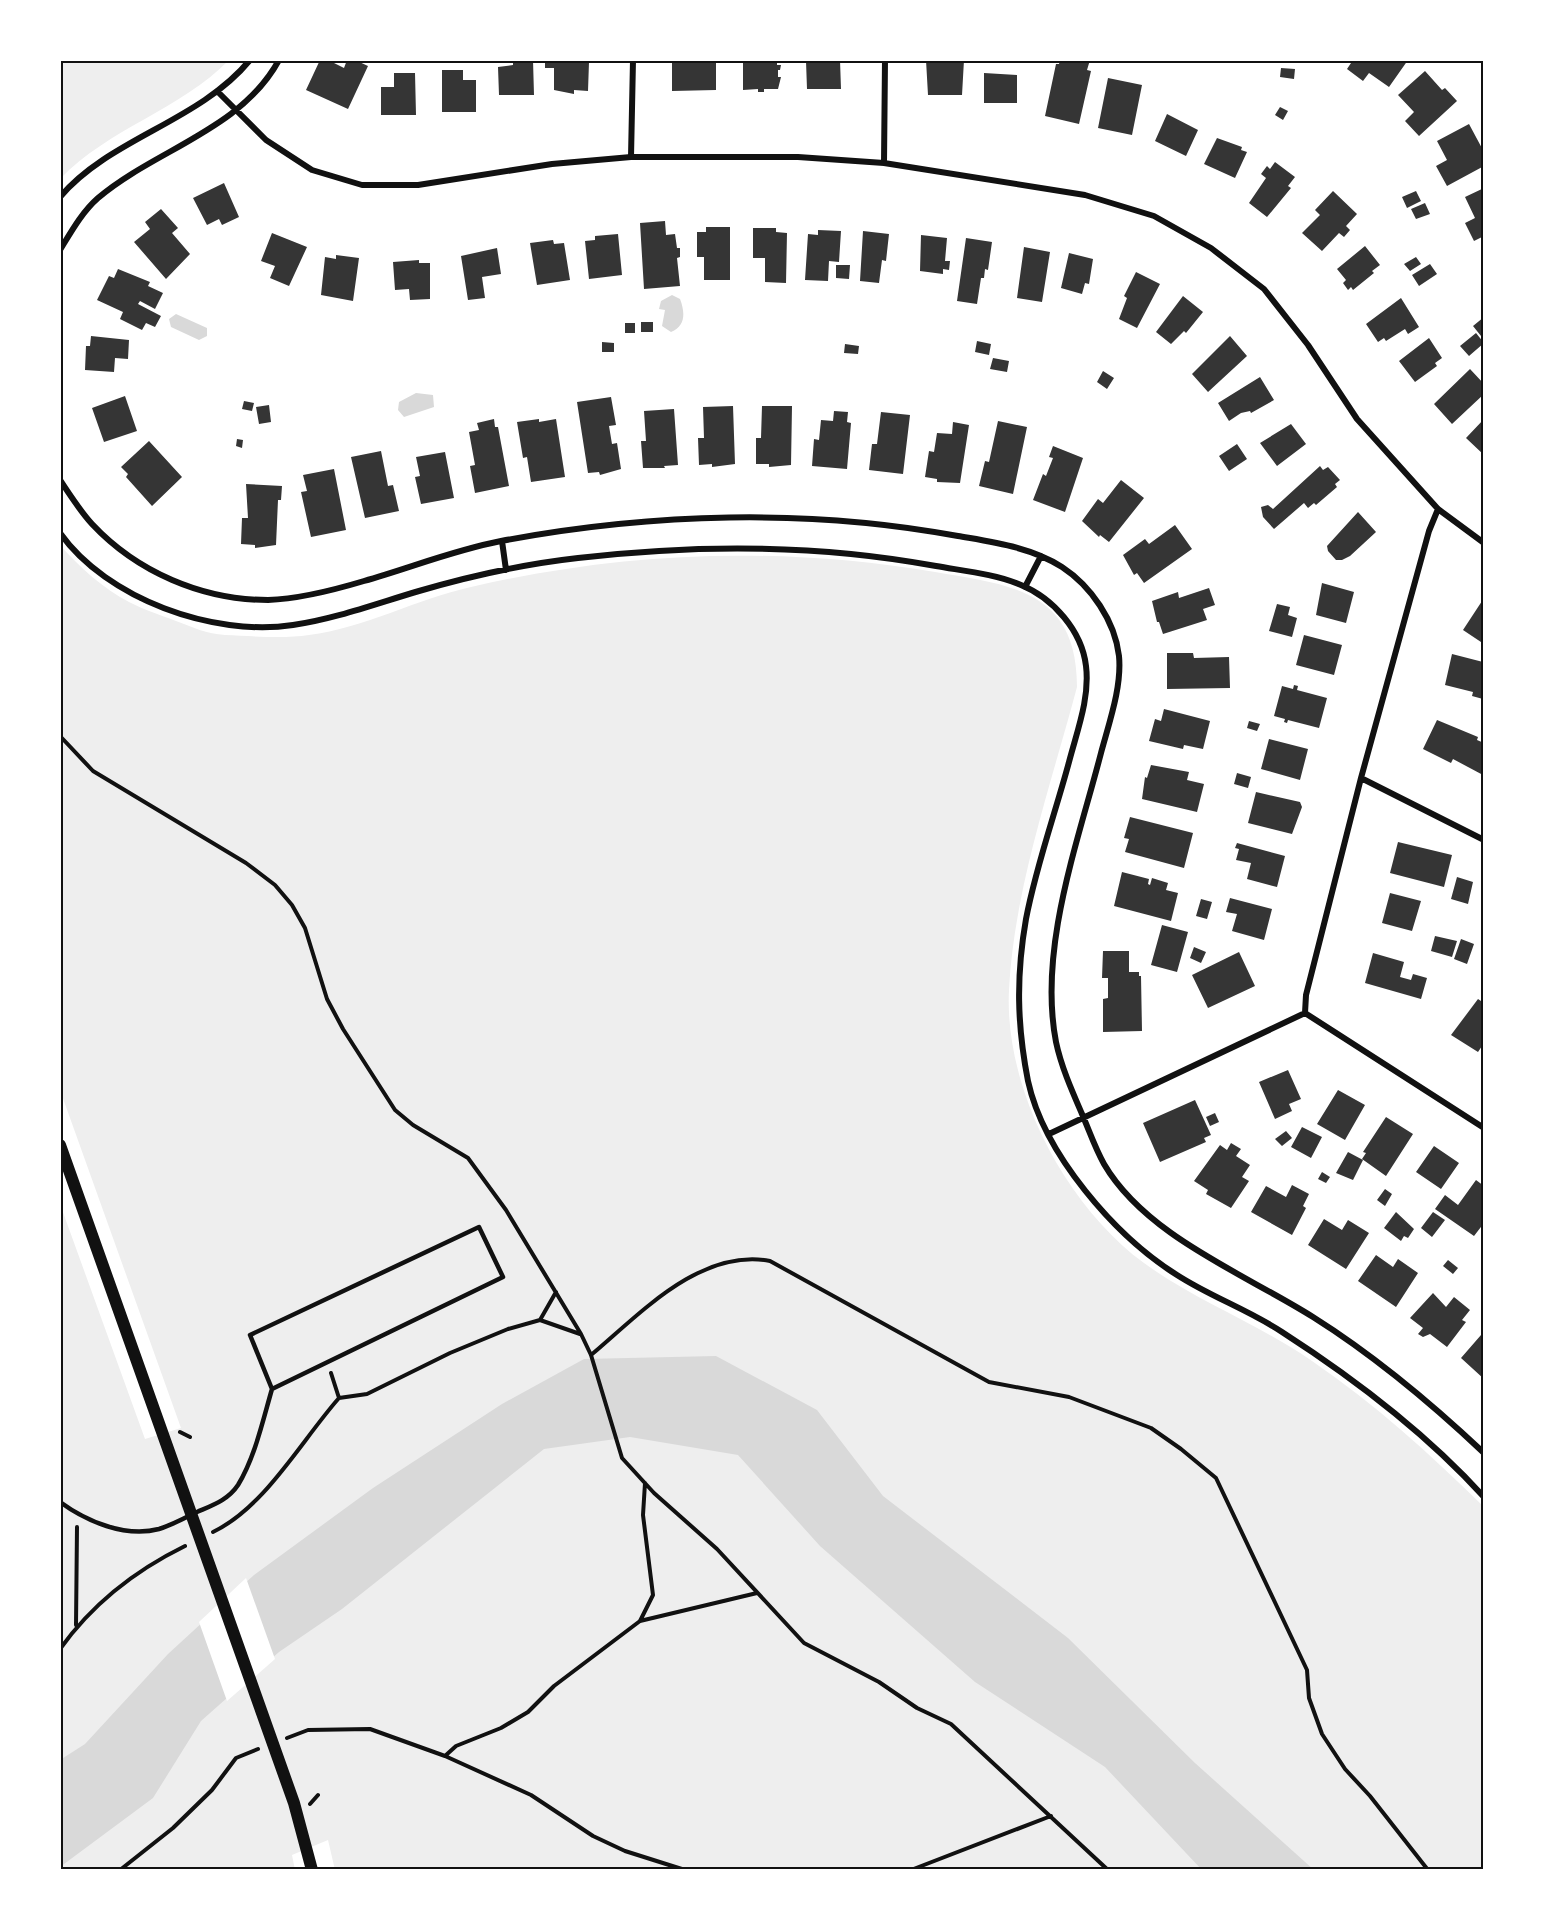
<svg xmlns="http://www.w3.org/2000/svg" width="1544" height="1930" font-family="'Golos Text',sans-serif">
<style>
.green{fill:#eee}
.water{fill:#d9d9d9}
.pier{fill:#fff}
.building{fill:#353535}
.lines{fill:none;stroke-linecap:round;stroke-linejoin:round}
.path{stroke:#111;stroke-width:4}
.service{stroke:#111;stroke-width:4.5}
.minor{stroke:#111;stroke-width:6}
.secondary{stroke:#111;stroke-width:12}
.neatline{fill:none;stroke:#111;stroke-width:2}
</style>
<rect width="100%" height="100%" fill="#fff"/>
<path class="green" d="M60,60H229C180,110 109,128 60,179Z
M60,545C79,567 104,589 129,602C144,610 161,615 176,621C192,627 207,634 225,635C251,636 283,639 309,635C364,628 417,599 471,587C626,551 778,546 935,572C1012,585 1077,591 1077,687C1051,785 1014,889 1009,990C1004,1088 1065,1205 1144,1263C1196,1301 1259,1324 1312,1361C1375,1404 1430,1454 1484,1507V1870H335L328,1840L292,1855L295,1870H60V1204L145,1439L181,1428L60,1090Z"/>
<path class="water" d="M672,295L680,299C685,312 686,326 671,332L662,326L665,310L659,309L661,301Z
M176,314L207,328V336L199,340L171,327L169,319Z
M416,393L433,395L434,407L404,417L398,410L399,402Z
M716,1356L817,1410L883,1496L1068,1638L1195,1763L1314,1870H1202L1105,1767L975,1682L820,1546L738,1455L630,1437L544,1449L342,1609L279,1652L201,1721L153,1798L60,1867V1760L85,1744L168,1654L254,1575L373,1488L502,1404L584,1359Z"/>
<path class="pier" d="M246,1578L275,1659L227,1701L199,1622Z"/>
<path class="building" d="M320,60H328L344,68L347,60H355L368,66L348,109L306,90Z
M513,60H533L534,95H499L498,67L513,65Z
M545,60L589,62L588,91L574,90V94L554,90V68H545Z
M672,60H716V90L672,91Z
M748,60H777V65H781L780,70H778V77H781L778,89H764V92H758V89L743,90V61Z
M819,60H840L841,89H807L806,61Z
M926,60H964L962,95H928Z
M1060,60H1090L1087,70L1091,71L1079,124L1045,116L1056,64H1059Z
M1353,60H1408L1389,87L1369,73L1363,81L1347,69Z
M1281,68L1295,69L1294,79L1280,77Z
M442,70H463V80H476V112H442Z
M1425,71L1442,90L1445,88L1457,101L1419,136L1405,121L1414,112L1398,95Z
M394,73H415L416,115H381V87H394Z
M984,73L1017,75V103H984Z
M1108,78L1142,85L1132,135L1098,128Z
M1280,107L1288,111L1283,120L1275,115Z
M1167,114L1198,130L1186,156L1155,141Z
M1469,124L1484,152V166L1447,186L1436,166L1447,160L1437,141Z
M1217,138L1242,147L1241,150L1247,152L1235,178L1204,164Z
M1275,162L1295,177L1288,186L1291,188L1267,217L1249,203L1266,178L1261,174L1267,166L1270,169Z
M224,183L239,217L222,225L219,219L207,225L193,198Z
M1484,188V236L1474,241L1465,223L1475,218L1465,197Z
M1333,191L1357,214L1346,226L1350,230L1344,237L1339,233L1322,251L1302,233L1320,215L1315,210Z
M1416,191L1421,201L1407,208L1402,197Z
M1425,203L1430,214L1416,219L1411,209Z
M161,209L178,228L172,233L190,254L166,279L134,242L150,229L145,222Z
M665,221L666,235L675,234L677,248H680V257L677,258L680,286L644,289L640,223Z
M706,227H730V280H704V257H697V232H706Z
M753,228H776V232L787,233L786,283L765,282V258H753Z
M818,230L841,231L839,262L829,261L828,281L805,280L808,234L818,235Z
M863,231L889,234L886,261L882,260L879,283L860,281Z
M272,233L307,247L289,286L270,278L275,266L261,261Z
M618,234L622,275L589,279L585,241L595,240V236Z
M921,235L947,238L945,261H950L949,270L943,269V274L920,271Z
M966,238L992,242L988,270L985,269L984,278H981L977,304L957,301Z
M553,240L554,244L564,243L570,280L537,285L530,243Z
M1365,246L1380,265L1372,271L1374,273L1353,290L1351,287L1348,290L1343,283L1346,280L1337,269Z
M1024,247L1050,252L1042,302L1017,298Z
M497,248L501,274L482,277L485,298L468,300L461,256Z
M1069,253L1093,259L1089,284L1085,283L1082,294L1061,288Z
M336,255L359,258L353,301L321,295L325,257L336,259Z
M1416,257L1421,264L1410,271L1404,264Z
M419,260V263H430V299L410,300L409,289L395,290L393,262Z
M1430,264L1437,274L1419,286L1412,275Z
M836,265H850L849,279L836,278Z
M118,269L150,282L148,286L163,293L155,309L140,301L138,304L161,316L155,327L146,323L142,330L120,319L123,312L97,300L109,276L114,278Z
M1136,272L1160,284L1137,328L1119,319L1127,298L1124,296Z
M1183,296L1203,312L1186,333L1184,331L1171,344L1156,332Z
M1401,298L1419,327L1408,334L1405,329L1386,341L1384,338L1378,342L1366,324Z
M1484,317V334L1481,336L1473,326Z
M641,322H653V332H641Z
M625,323H635V333H625Z
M1476,333L1484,343L1469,356L1460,346Z
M91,336L129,340L128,359L115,358L114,372L85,370L86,346H90Z
M1230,336L1247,356L1208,392L1192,374Z
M1429,338L1442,358L1435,363L1437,366L1415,382L1399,361Z
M977,341L991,344L989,355L975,352Z
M602,342L614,343V352H602Z
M845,344L859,346L858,354L844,353Z
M993,358L1009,361L1007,372L990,369Z
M1470,369L1484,384V394L1452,424L1434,404Z
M1103,371L1114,378L1107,389L1097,382Z
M1260,377L1274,400L1251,413L1250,411L1241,413L1229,421L1218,403Z
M125,396L137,431L104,442L92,408Z
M611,397L616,425L609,426L612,444L617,443L621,469L600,475L599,472L588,473L577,402Z
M244,401L254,403L252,411L242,409Z
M269,405L271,422L259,424L256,407Z
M733,406L735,464L712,467V464L699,465L698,438H704L703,407Z
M762,406H792L791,465L769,467V464H756V438H761Z
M674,409L678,465L664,466L665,468H643L641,441H646L644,411Z
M834,411L848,412L847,422L851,423L847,469L812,466L814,439L819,440L821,420L833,421Z
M881,412L910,415L903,474L869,470L872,444H877Z
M494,419L495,427H498L509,486L475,493L470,466L475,465L469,432L479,430L477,423Z
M539,419V422L556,419L565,477L531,482L527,457L523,458L517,422Z
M1484,419V455L1466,438Z
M998,421L1027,427L1013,494L979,486L985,461L989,462Z
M953,422L969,425L960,483L937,482V479L925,477L929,451L934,452L937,433L952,434Z
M1291,424L1306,444L1277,466L1260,443Z
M237,439L243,440L242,448L236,446Z
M149,441L182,477L152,506L126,477L128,474L121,467Z
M1237,444L1247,459L1229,471L1219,456Z
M1053,446L1083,458L1065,512L1033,500L1043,474L1046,476L1053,458L1049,457Z
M381,451L388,486L393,485L399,511L365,518L351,457Z
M445,452L454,498L421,504L415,477L420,476L416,457Z
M1320,466L1323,470L1328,467L1340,480L1335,484L1337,487L1316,505L1314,503L1308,508L1304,503L1274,529L1263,517L1261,507L1268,505L1273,509Z
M334,469L346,530L311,537L301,492L307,491L303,475Z
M1121,480L1144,498L1109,542L1100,535L1099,537L1082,521L1098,499L1103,503Z
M246,484L282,486L281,500H278L276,545L255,548V545L241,544L242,518H248Z
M1358,512L1376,532L1350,556L1342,560H1336L1328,551L1327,546Z
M1175,525L1192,549L1144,583L1137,573L1134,575L1123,555L1145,539L1149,544Z
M1322,583L1354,592L1346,623L1316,615Z
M1209,588L1215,605L1203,609L1207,620L1163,634L1159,622H1157L1152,601L1178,592L1179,598Z
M1484,598V644L1463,630Z
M1277,604L1290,607L1288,615L1297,618L1292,637L1269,631Z
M1304,635L1342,645L1334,675L1296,665Z
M1167,653H1193L1194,658L1229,657L1230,688L1167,689Z
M1452,654L1483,662V699L1472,696L1473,692L1445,685Z
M1294,685L1298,686L1297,690L1327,698L1319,728L1288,720L1287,723L1284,722L1285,719L1274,716L1282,686L1293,689Z
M1164,709L1210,721L1203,749L1184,745L1183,749L1149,741L1155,719L1161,721Z
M1437,720L1478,737L1477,740L1484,743L1483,775L1453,759L1451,763L1423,749Z
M1249,721L1260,724L1257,731L1247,728Z
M1269,739L1308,749L1300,780L1261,769Z
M1151,765L1189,772L1187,780L1204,784L1197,812L1142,799L1145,777L1147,778Z
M1237,773L1251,777L1248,788L1234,784Z
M1256,792L1300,802L1302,807L1292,834L1248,823Z
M1130,817L1193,833L1184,868L1125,852L1129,839L1124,838Z
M1398,842L1452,855L1444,887L1390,873Z
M1237,843L1285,856L1277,887L1247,879L1251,863L1236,860L1239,849L1235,848Z
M1122,872L1149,879L1148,884L1150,885L1152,878L1168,883L1166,890L1178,893L1171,921L1114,906Z
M1457,877L1473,882L1468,904L1451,899Z
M1390,893L1421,901L1412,931L1382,923Z
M1230,898L1272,909L1264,940L1232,931L1237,914L1226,912Z
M1201,899L1212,902L1207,919L1196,916Z
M1162,925L1188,932L1177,972L1151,965Z
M1435,936L1457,941L1452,957L1431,951Z
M1461,939L1474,944L1467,964L1454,959Z
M1194,947L1206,952L1201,963L1190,958Z
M1103,951H1129V972H1139V976H1141L1142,1031L1103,1032V999L1108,998V978H1102Z
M1239,952L1255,986L1208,1008L1192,975Z
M1373,953L1404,962L1400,977L1411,980L1413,974L1427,978L1421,999L1365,983Z
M1478,999L1484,1003V1043L1478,1052L1451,1035Z
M1288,1070L1301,1099L1289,1104L1292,1111L1275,1119L1259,1082Z
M1338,1090L1365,1105L1345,1140L1317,1124Z
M1195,1100L1211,1135L1204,1138L1206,1142L1160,1162L1143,1123Z
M1215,1113L1219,1122L1210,1126L1206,1117Z
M1386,1117L1413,1134L1386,1176L1362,1159L1366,1153L1363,1152Z
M1302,1127L1322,1137L1311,1158L1291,1147Z
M1286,1131L1292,1138L1282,1146L1275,1139Z
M1231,1143L1241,1149L1236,1156L1250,1165L1242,1177L1249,1181L1231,1208L1206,1194L1208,1190L1194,1181L1220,1145L1227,1150Z
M1434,1146L1459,1163L1441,1189L1416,1172Z
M1348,1152L1363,1160L1353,1180L1336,1173Z
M1322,1172L1330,1177L1326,1183L1318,1179Z
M1476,1180L1484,1186V1223L1474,1236L1435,1209L1445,1195L1458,1205Z
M1292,1185L1309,1194L1303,1206L1306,1208L1292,1235L1251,1212L1266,1186L1286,1197Z
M1385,1189L1392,1194L1385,1206L1377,1200Z
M1396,1212L1414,1229L1408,1238L1404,1236L1401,1241L1384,1228Z
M1433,1212L1445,1220L1432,1237L1421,1228Z
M1324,1219L1342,1230L1348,1220L1369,1233L1346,1269L1308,1245Z
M1376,1255L1393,1267L1398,1259L1418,1273L1396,1307L1358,1281Z
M1448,1260L1458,1268L1453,1274L1443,1266Z
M1433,1293L1446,1307L1454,1297L1470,1310L1462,1320L1466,1322L1447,1347L1430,1334L1423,1337L1418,1334L1423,1328L1410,1318Z
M1481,1335L1484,1338V1379L1461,1358Z"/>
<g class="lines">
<path class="path" d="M60,736L93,771L246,863L275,885L292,905L305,928L327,999L343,1029L395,1110L413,1125L468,1158L506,1210L581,1334L591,1355L622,1458L654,1493L717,1549L804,1643L879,1682L917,1708L951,1724L1108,1870
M540,1320L556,1292
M591,1355C640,1314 700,1248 770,1261L989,1382L1069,1397L1151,1428L1181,1449L1216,1478L1307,1670L1309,1698L1322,1734L1345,1769L1370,1796L1428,1870
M331,1373L339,1398
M180,1432L190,1437
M213,1532C265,1507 301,1441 339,1398L367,1394L450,1353L508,1329L540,1320L580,1334
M640,1621L757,1593
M76,1625L77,1527
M60,1649C93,1603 134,1571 185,1546
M287,1738L308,1730L370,1729L445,1756L531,1795L593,1836L625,1851L685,1870
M445,1756L456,1746L501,1728L528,1712L554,1686L640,1621L653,1595L643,1515L645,1483
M310,1804L318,1795
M120,1870L173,1828L212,1790L236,1758L258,1749
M911,1870L1051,1816"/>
<path class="service" d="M60,1502C86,1521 125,1538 159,1529C172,1525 185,1518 197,1512C213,1505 228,1500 238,1485C255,1457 263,1420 272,1389L503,1277L479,1227L250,1335L272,1389"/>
<path class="minor" d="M1482,60L1484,62
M217,91L266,140L312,170L362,185H418L552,164L631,157H798L884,163L1085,195L1154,216L1211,248L1264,289L1308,345L1357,419L1438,509L1484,543
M631,157L633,60
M884,163L885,60
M60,197C110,138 199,122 250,60
M60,250C71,232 82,212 98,198C156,149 241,130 279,60
M60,480C70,495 80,511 92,524C137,572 202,600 268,600C299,599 334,590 364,581C410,568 454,550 501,541C650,513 808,508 958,536C992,542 1031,547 1062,567C1091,586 1115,621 1119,656C1122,687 1109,723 1101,753C1078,842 1038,949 1056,1042C1061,1066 1072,1091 1082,1114C1089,1130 1095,1148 1104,1164C1146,1236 1245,1274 1313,1317C1375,1356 1431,1403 1484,1453
M60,533C107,599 213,637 293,625C335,619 378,603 419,591C470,576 525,564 578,558C698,544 818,544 936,566C964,571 995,574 1021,585C1053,598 1082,631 1086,666C1090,698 1077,731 1069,762C1055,814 1036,866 1026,919C1016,976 1017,1025 1028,1081C1044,1154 1115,1236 1177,1275C1211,1297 1249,1310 1282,1332C1355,1379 1425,1432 1484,1497
M502,541L506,570
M1025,587L1041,556
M1361,778L1484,840
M1305,1013L1306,995L1361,778L1429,531L1438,509
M1305,1013L1484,1128
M1049,1134L1305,1013"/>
<path class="secondary" d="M60,1145L294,1803L312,1870"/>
</g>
<rect width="1544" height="1930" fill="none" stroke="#ffffff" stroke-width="123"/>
<rect x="62" y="62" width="1420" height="1806" class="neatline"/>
</svg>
